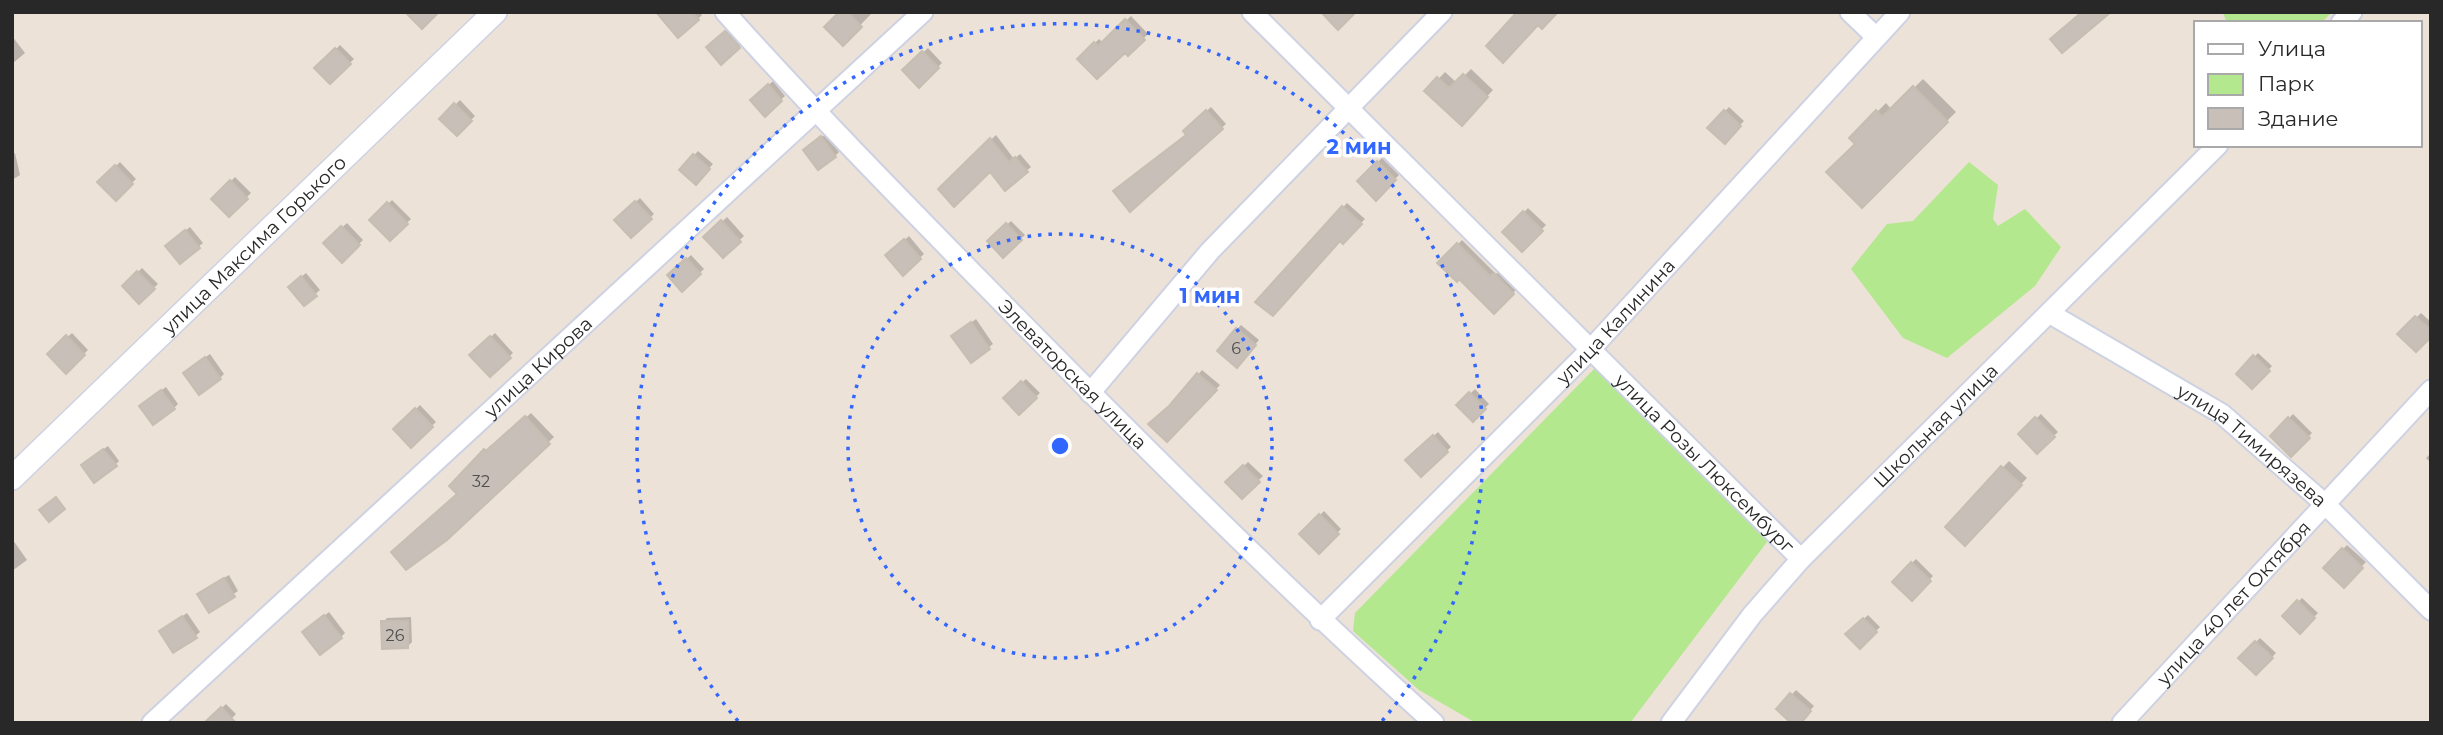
<svg xmlns="http://www.w3.org/2000/svg" width="2443" height="735" font-family="Montserrat,sans-serif">
<style>
.green{fill:#b3e88e}
.shadow{fill:#0003}
.building{fill:#c7bfb8;stroke:#c7beb1;stroke-width:2}
.lines{fill:none;stroke-linecap:round;stroke-linejoin:round}
.minor-casing{stroke:#cdd2e3;stroke-width:23}
.tertiary-casing{stroke:#cdd2e3;stroke-width:26}
.minor{stroke:#fff;stroke-width:19}
.tertiary{stroke:#fff;stroke-width:23}
.ring{fill:none;stroke:#3166ff;stroke-width:3.5;stroke-dasharray:3.5 7}
.labels{text-anchor:middle;stroke-width:7;stroke-linejoin:round;paint-order:stroke}
.number-label{font-size:16px;fill:#504e4c}
.street-label{font-size:19px;fill:#282828;stroke:#fff}
.centre{fill:#3166ff;stroke:#fff;stroke-width:3.5}
.ring-label{font-size:21px;text-anchor:middle;font-weight:bold;fill:#3166ff;stroke:#fff;stroke-width:7;stroke-linejoin:round;paint-order:stroke}
</style>
<rect width="100%" height="100%" fill="#ece2d7"/>
<path class="green" d="M2332,12L2321,23H2227L2223,13Z
M1969,162L1998,185L1993,219L1998,226L2025,209L2061,247L2035,286L1947,358L1903,338L1851,269L1887,224L1913,221Z
M1598,365L1770,538L1630,723H1476L1419,690L1353,631L1355,613Z"/>
<path class="shadow" d="M663,12H700L702,15L698,19Z
M841,12H873L843,43Z
M1131,16L1148,34L1128,54L1125,50L1079,59L1099,39L1103,43Z
M730,28L743,43L739,47L712,43Z
M12,36L25,53L12,64Z
M340,45L354,59L330,82L317,68Z
M928,48L942,63L919,86L904,70Z
M1471,69L1493,90L1462,123L1427,91L1445,72L1457,83Z
M1923,79L1956,112L1862,205L1857,144L1851,138L1886,103L1892,110Z
M773,81L785,96L765,114L752,100Z
M460,100L475,116L457,134L441,119Z
M1211,107L1226,124L1130,209L1188,134L1185,131Z
M1729,107L1744,121L1724,142L1709,128Z
M826,134L839,152L835,156L809,146Z
M996,135L1014,159L1020,154L1031,167L1026,171L990,170L940,189Z
M698,151L713,164L696,183L681,169Z
M15,153L20,175L12,180V154Z
M1382,158L1399,175L1376,198L1359,181Z
M120,162L136,179L116,198L100,182Z
M235,177L251,193L229,215L213,199Z
M640,198L654,214L631,236L616,220Z
M392,200L411,219L390,239L372,220Z
M1347,203L1365,219L1343,241L1340,238L1258,301Z
M1528,208L1546,225L1522,249L1505,232Z
M727,217L744,236L723,256L706,237Z
M1011,221L1025,235L1003,256L989,241Z
M347,223L363,240L342,261L325,243Z
M190,227L203,243L180,262L171,242Z
M909,236L924,254L903,273L888,255Z
M1462,240L1496,274L1499,271L1517,289L1494,312L1459,277L1440,263Z
M691,255L704,269L682,289L670,275Z
M142,268L158,284L139,302L124,286Z
M306,273L320,290L304,304L294,283Z
M2421,313L2431,322V334H2400Z
M976,319L993,344L971,361L957,333Z
M1241,325L1259,340L1241,362L1237,329Z
M72,333L88,350L66,371L49,354Z
M495,333L513,353L490,375L472,355Z
M2258,353L2272,366L2252,387L2238,374Z
M210,354L224,374L220,378L189,369Z
M1202,370L1220,385L1167,440L1173,404Z
M1026,379L1040,393L1019,413L1005,398Z
M166,387L178,404L174,408L145,402Z
M1475,389L1489,404L1473,420L1459,405Z
M420,405L436,422L411,445L396,429Z
M531,413L554,437L446,539L459,494L451,486L491,445L493,447Z
M2041,414L2058,432L2037,452L2020,434Z
M2293,414L2312,433L2291,455L2272,436Z
M1438,432L1451,447L1421,474L1408,460Z
M108,446L119,461L115,465L87,461Z
M2431,453V463L2426,458Z
M2009,461L2027,478L1965,543L1947,526Z
M1248,462L1263,476L1242,496L1228,482Z
M1324,511L1341,529L1319,551L1301,534Z
M13,540L27,560L12,571V541Z
M2347,545L2366,562L2344,585L2325,568Z
M1916,559L1933,576L1912,598L1894,581Z
M229,575L238,591L209,610L204,590Z
M2302,598L2318,613L2300,631L2284,616Z
M329,612L345,633L341,637L309,628Z
M187,613L200,632L195,636L161,631Z
M1868,615L1880,627L1860,647L1848,634Z
M411,617L412,642L408,646L383,622L387,618Z
M2260,638L2276,653L2256,673L2241,658Z
M1796,690L1814,706L1799,723L1778,709Z
M226,704L236,714L227,723H206Z"/>
<path class="building" d="M405,12H439L422,29Z
M656,12H692L699,20L678,38Z
M839,12H848L862,27L843,46L824,27Z
M1321,12H1356L1338,30Z
M1517,12H1558L1542,29L1538,25L1503,63L1486,46Z
M2082,12H2111L2062,53L2050,39Z
M1125,19L1145,40L1128,56L1125,53L1097,79L1077,59L1094,42L1098,46Z
M725,31L740,48L721,65L706,47Z
M335,48L351,64L330,84L314,68Z
M922,51L939,68L919,88L902,70Z
M1463,74L1488,97L1462,126L1424,91L1437,77L1449,88Z
M768,84L782,101L765,117L750,100Z
M1913,86L1948,122L1862,208L1826,172L1855,144L1849,138L1876,110L1882,117Z
M454,103L472,121L457,136L439,119Z
M1206,110L1223,129L1130,212L1113,191L1186,135L1183,131Z
M1724,110L1741,126L1725,144L1707,128Z
M821,136L836,157L818,170L803,150Z
M990,138L1009,162L1015,157L1028,172L1005,191L990,172L954,207L938,189Z
M693,154L710,169L696,185L679,170Z
M1377,161L1396,180L1376,201L1357,181Z
M115,165L133,184L116,201L97,182Z
M230,180L248,199L229,217L211,199Z
M635,201L652,219L631,238L614,220Z
M387,202L408,224L390,241L369,220Z
M1342,206L1362,224L1343,244L1340,241L1273,316L1255,302Z
M1523,211L1543,231L1522,252L1502,232Z
M721,220L741,242L723,258L703,237Z
M1006,223L1022,240L1003,258L987,241Z
M341,226L360,245L342,263L323,243Z
M185,230L200,248L180,264L165,246Z
M904,239L921,259L903,276L885,255Z
M1457,243L1490,276L1494,273L1514,294L1494,314L1459,279L1457,282L1437,263Z
M686,258L701,274L682,292L667,275Z
M137,271L155,289L139,304L122,286Z
M301,276L317,296L304,306L288,287Z
M2415,316L2431,330V337L2416,352L2397,334Z
M971,322L990,349L971,363L951,336Z
M1236,328L1256,345L1237,368L1217,351Z
M66,335L85,355L66,374L47,354Z
M490,336L511,358L490,377L469,355Z
M2253,355L2270,371L2252,389L2236,374Z
M205,357L221,379L199,395L183,373Z
M1197,373L1217,390L1167,442L1148,424L1169,406Z
M1021,381L1037,398L1019,415L1003,398Z
M161,390L175,409L153,425L139,406Z
M1469,392L1486,409L1473,422L1456,405Z
M415,408L433,427L411,448L393,429Z
M525,416L550,444L447,540L406,570L391,552L457,494L449,486L484,449L486,451Z
M2035,417L2055,437L2037,454L2018,434Z
M2288,417L2310,438L2291,457L2270,436Z
M1433,435L1448,452L1421,477L1405,460Z
M103,449L117,466L94,483L81,465Z
M1243,465L1260,482L1242,499L1225,482Z
M2001,466L2022,485L1965,546L1945,527Z
M56,497L65,509L49,522L39,510Z
M1319,514L1339,534L1319,554L1299,534Z
M2342,548L2363,568L2344,588L2323,568Z
M1911,562L1931,581L1912,601L1892,582Z
M224,578L235,597L209,613L197,594Z
M2297,600L2315,618L2300,634L2282,616Z
M324,615L342,638L320,655L302,632Z
M182,616L197,638L173,653L159,631Z
M1863,618L1877,632L1860,649L1845,634Z
M381,621H408V648L382,649Z
M2255,641L2273,658L2256,675L2238,658Z
M1790,693L1811,711L1801,723H1791L1776,709Z
M221,707L236,723H204Z"/>
<g class="lines">
<g class="minor-casing">
<g id="minor">
<path id="s1" d="M725,12C819,117 918,217 1017,318C1153,456 1290,593 1434,723"/>
<path id="s2" d="M1252,12L1801,559"/>
<path d="M1850,12L1876,37"/>
<path d="M2341,23L2352,12"/>
<path id="s3" d="M2049,313L2222,414L2325,504L2431,610"/>
<path d="M1090,393L1210,251L1442,12"/>
<path id="s4" d="M1320,620L1590,350L1900,12"/>
<path id="s5" d="M152,723L923,12"/>
<path id="s6" d="M1671,723L1752,615L1801,559L2218,145"/>
<path id="s7" d="M2122,723L2431,390"/>
</g>
</g>
<g class="tertiary-casing">
<g id="tertiary">
<path id="s8" d="M12,478L495,12"/>
</g>
</g>
<use href="#minor" class="minor"/>
<use href="#tertiary" class="tertiary"/>
</g>
<g class="ring">
<circle cx="1060" cy="446" r="212"/>
<path d="M738 721A423 423 0 1 1 1382 721"/>
</g>
<g class="labels">
<g class="number-label">
<text x="1236" y="354">6</text>
<text x="481" y="487">32</text>
<text x="395" y="641">26</text>
</g>
<g class="street-label">
<text dy="7" stroke="none"><textPath href="#s8" startOffset="336">улица Максима Горького</textPath></text>
<text dy="7" stroke="none"><textPath href="#s4" startOffset="420">улица Калинина</textPath></text>
<text dy="7" stroke="none"><textPath href="#s5" startOffset="525">улица Кирова</textPath></text>
<text dy="7" stroke="none"><textPath href="#s1" startOffset="502">Элеваторская улица</textPath></text>
<text dy="7" stroke="none"><textPath href="#s6" startOffset="399">Школьная улица</textPath></text>
<text dy="7" stroke="none"><textPath href="#s3" startOffset="243">улица Тимирязева</textPath></text>
<text dy="7" stroke="none"><textPath href="#s2" startOffset="639">улица Розы Люксембург</textPath></text>
<text dy="7" stroke="none"><textPath href="#s7" startOffset="164">улица 40 лет Октября</textPath></text>
</g>
</g>
<circle cx="1060" cy="446" r="10" class="centre"/>
<g class="ring-label">
<text x="1359" y="154">2 мин</text>
<text x="1210" y="303">1 мин</text>
</g>
<rect width="2443" height="735" fill="none" stroke="#282828" stroke-width="28"/>
<rect x="2194" y="21" width="228" height="126" fill="#ffffff" stroke="#a9a9a9" stroke-width="2"/>
<rect x="2208" y="44" width="35" height="10" fill="#ffffff" stroke="#a9a9a9" stroke-width="2"/>
<text x="2258" y="56" font-size="21" fill="#282828">Улица</text>
<rect x="2208" y="74" width="35" height="21" fill="#b3e88e" stroke="#a9a9a9" stroke-width="2"/>
<text x="2258" y="91" font-size="21" fill="#282828">Парк</text>
<rect x="2208" y="108" width="35" height="21" fill="#c7bfb8" stroke="#a9a9a9" stroke-width="2"/>
<text x="2258" y="126" font-size="21" fill="#282828">Здание</text>
</svg>
